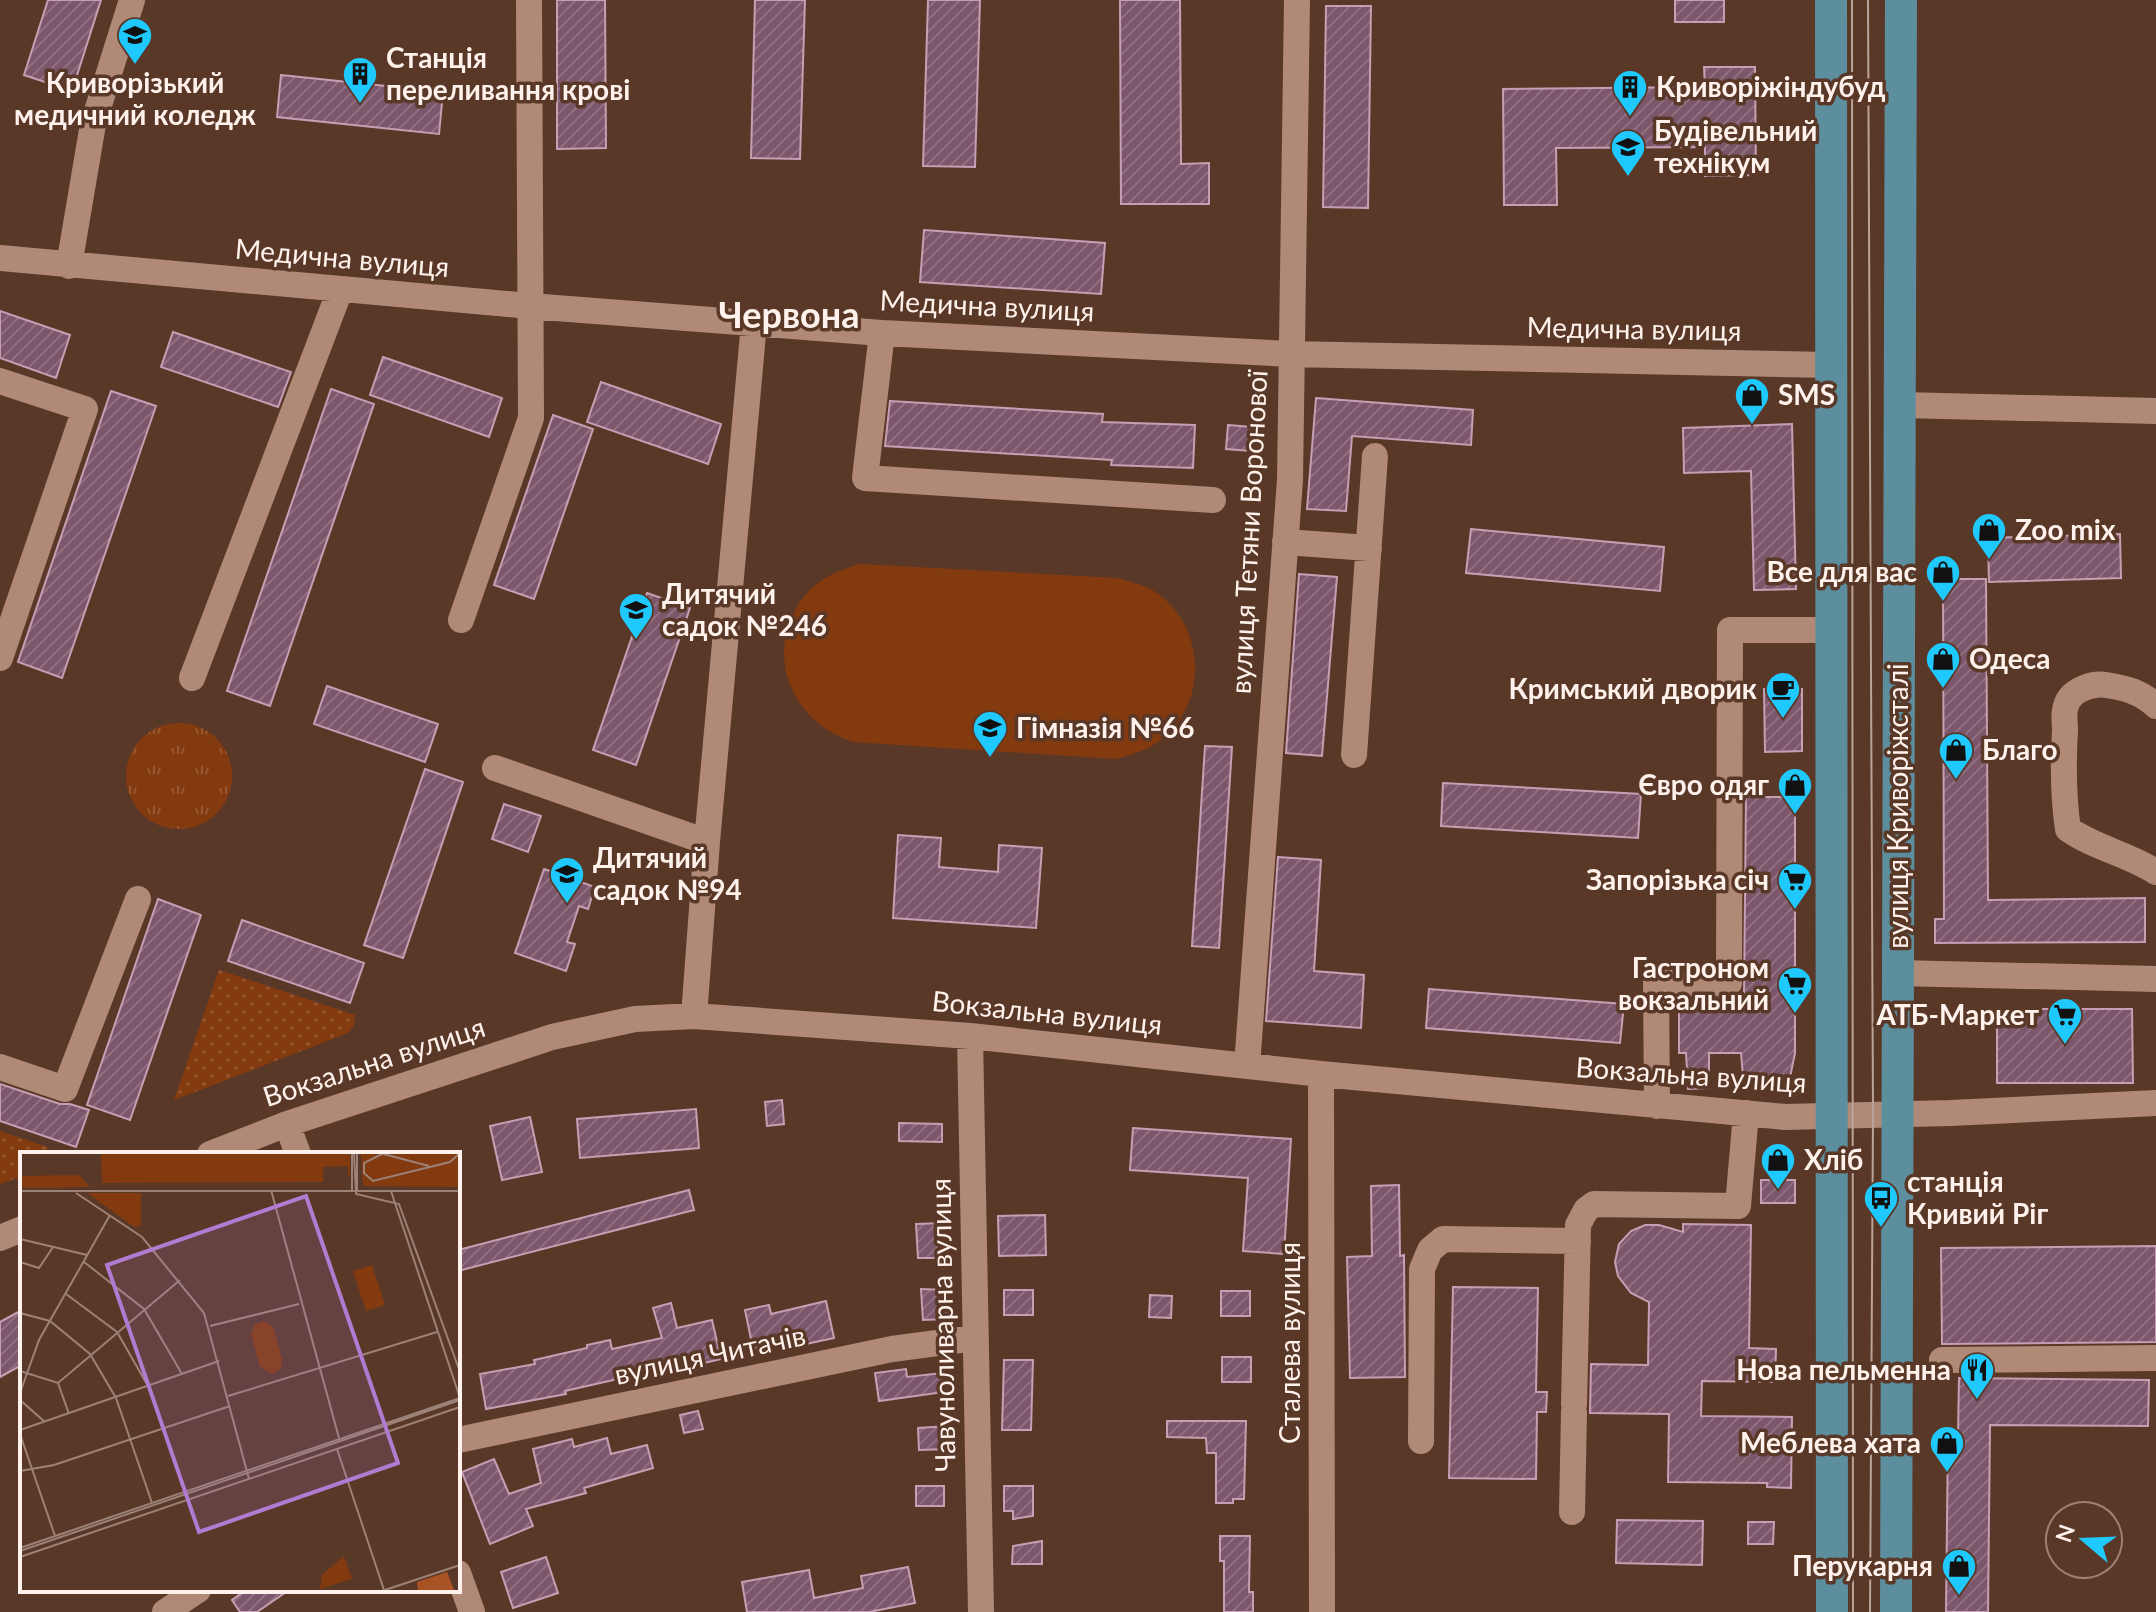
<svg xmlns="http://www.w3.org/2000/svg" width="2156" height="1612" font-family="Lato,sans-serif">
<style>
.grass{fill:url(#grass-dots)}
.park{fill:url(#park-tufts)}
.pitch{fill:#843a0f}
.building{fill:url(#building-hatch);stroke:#c79eb3;stroke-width:2}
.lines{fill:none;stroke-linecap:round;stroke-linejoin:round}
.minor{stroke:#b18a77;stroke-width:26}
.major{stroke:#5d8e9d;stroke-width:32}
.tram{stroke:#baa399;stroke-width:2}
.labels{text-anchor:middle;stroke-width:7;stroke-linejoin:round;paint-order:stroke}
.poi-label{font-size:28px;font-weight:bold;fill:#fff1eb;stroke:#5a3828;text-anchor:start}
.street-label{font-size:28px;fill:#fff1eb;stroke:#5a3828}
.district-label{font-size:36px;font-weight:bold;fill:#fff1eb;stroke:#5a3828}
.inset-road{fill:none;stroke:#9c8276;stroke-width:2}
.view{fill:#b07bd1;fill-opacity:0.15;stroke:#b07bd1;stroke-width:4}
.inset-edge{fill:none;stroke:#fff1eb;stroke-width:4}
</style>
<defs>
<pattern id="grass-dots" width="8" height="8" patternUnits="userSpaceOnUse" patternTransform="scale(2)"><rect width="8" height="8" fill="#843a0f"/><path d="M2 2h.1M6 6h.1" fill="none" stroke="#965732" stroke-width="1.8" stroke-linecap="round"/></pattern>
<pattern id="park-tufts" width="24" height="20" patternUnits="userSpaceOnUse" patternTransform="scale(2)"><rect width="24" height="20" fill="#843a0f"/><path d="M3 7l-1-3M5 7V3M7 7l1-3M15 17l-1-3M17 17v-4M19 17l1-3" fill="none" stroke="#965732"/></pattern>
<pattern id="building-hatch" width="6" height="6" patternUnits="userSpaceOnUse" patternTransform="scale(2)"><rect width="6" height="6" fill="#7c576b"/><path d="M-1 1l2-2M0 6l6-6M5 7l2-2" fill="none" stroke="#907080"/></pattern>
</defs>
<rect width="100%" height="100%" fill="#5a3828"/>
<path class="grass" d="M219,970L355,1015L354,1025L348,1033L174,1100Z
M0,1131L47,1147L51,1154H22V1176L0,1184Z"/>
<path class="park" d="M126 776a53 53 0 1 1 106 0a53 53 0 1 1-106 0Z"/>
<path class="pitch" d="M860,564L1117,578C1129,581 1141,584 1152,590C1203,620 1210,696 1166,735C1152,749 1135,754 1116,759L853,742C788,721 761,647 807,593C821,577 840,570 860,564Z"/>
<path class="building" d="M48,0H101L72,91L24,75Z
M557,0H605L606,148L557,149Z
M755,0H805L800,159L751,158Z
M928,0H980L975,167L923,166Z
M1120,0H1180L1181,164L1209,163V204H1121Z
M1675,0H1724V22H1675Z
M1326,6H1371L1368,208L1323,207Z
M1704,67H1755L1756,175L1705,176V147L1556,148L1557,205H1504L1503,89L1705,87Z
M281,75L443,92L439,134L277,117Z
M924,230L1105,243L1101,294L920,282Z
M0,311L70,335L56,378L0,358Z
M173,332L291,372L278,407L161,367Z
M383,357L502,398L489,437L370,395Z
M601,382L721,424L708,464L587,422Z
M331,389L374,404L270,706L227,691Z
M111,391L156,406L62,678L18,662Z
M1316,398L1473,410L1471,445L1352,436L1346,511L1307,509Z
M890,401L1103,414L1102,422L1195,425L1193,468L1111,465L1112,460L885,446Z
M553,415L593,429L534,599L494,585Z
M1792,424L1796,589L1754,590L1751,471L1684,473L1683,428Z
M1228,425L1252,427L1251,451L1226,449Z
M1471,529L1664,547L1660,591L1466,573Z
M2120,534L2121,578L1989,582L1988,538Z
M1299,574L1337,577L1322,756L1286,753Z
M1943,579H1986L1988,900L2145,898V942L1935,943V919H1944Z
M647,593L690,608L636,765L593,750Z
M327,686L438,724L425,762L314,724Z
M1764,689H1802V751L1765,752Z
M1205,746L1232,747L1219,948L1192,946Z
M425,769L463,782L403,958L364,945Z
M1443,783L1641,794L1638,838L1441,826Z
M1746,797H1795V1053L1788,1087L1744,1088L1741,1053H1709V1088L1688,1089L1686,1053H1679V999L1744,998Z
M504,804L541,816L528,852L492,839Z
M898,835L941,838L939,867L998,872L999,845L1042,848L1036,928L893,918Z
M1278,857L1321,860L1314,971L1364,975L1361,1028L1266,1021Z
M544,869L595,887L588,909L579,906L567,942L575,944L566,971L515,953Z
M158,899L201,915L130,1120L87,1105Z
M242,920L364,963L350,1003L228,961Z
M1429,989L1624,1004L1620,1043L1426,1028Z
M1997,1009H2132L2133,1083H1997Z
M0,1084L60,1104H70L89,1110L76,1147L0,1121Z
M782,1100L784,1124L767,1126L765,1102Z
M696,1109L699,1148L580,1158L577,1119Z
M530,1117L542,1172L502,1180L490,1126Z
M899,1123L942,1124V1142L899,1141Z
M1133,1128L1291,1139L1284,1254L1243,1251L1248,1178L1130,1170Z
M1761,1180H1795V1203H1761Z
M1399,1185L1400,1256L1404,1255L1405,1377L1350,1378L1347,1257L1372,1256L1371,1186Z
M689,1190L694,1210L458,1271V1250Z
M1045,1215L1046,1255L999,1256L998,1216Z
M943,1223L944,1258H918L916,1224Z
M1683,1224L1751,1225L1749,1348L1776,1349L1775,1382L1702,1381L1701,1416L1792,1417L1791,1488L1767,1487V1483L1668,1482L1669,1414L1590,1413L1591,1364L1648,1365L1649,1302L1631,1293L1618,1276L1615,1262L1619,1244L1631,1231L1645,1225H1659L1683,1232Z
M2156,1246V1342L1942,1344L1941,1248Z
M1453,1287L1538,1288L1536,1392H1547L1546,1412H1537L1536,1479L1449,1478Z
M921,1289L946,1290L947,1319L923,1320Z
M1004,1290H1033V1315H1004Z
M1221,1291H1250V1316H1221Z
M1150,1295L1172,1296L1171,1318L1149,1317Z
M826,1301L834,1338L806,1344L805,1338L753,1349L745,1310L769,1305L771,1314Z
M671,1303L677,1328L712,1320L721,1359L645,1377L644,1373L565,1391L566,1394L486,1409L480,1374L535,1364L534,1360L587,1348V1345L610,1340L612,1349L662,1338L653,1308Z
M22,1310V1365L0,1377V1322Z
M1222,1357H1251V1382H1222Z
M1004,1360H1033L1031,1430H1002Z
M906,1369L907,1377L942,1373L944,1392L879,1401L875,1373Z
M1959,1378L2149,1380L2148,1426L1990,1425L1988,1612H1946L1948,1434H1958Z
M698,1411L703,1429L684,1433L680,1415Z
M1167,1421H1246L1244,1499H1233V1503H1216V1453H1207L1206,1438L1167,1437Z
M949,1426L950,1449L919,1450L918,1428Z
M607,1438L611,1454L647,1445L653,1468L584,1488L586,1493L526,1509L533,1526L490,1544L462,1472L494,1459L509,1494L541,1483L533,1449L572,1439L574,1447Z
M916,1486H944V1506H916Z
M1004,1486H1033V1516L1013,1519V1511H1004Z
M1617,1520L1703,1521L1702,1565L1616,1563Z
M1748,1522H1774L1773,1544H1748Z
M1220,1536H1250L1249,1592H1253V1612H1224V1561H1220Z
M1042,1541V1564H1012L1013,1546Z
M546,1557L558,1593L513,1608L501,1572Z
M908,1567L915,1603L869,1612H747L742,1582L809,1570L814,1598L863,1588L861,1576Z
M246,1590H289L257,1612H240L232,1600Z"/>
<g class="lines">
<path class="minor" d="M0,258L530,306L882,333L1290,354L1830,365
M69,266L93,124L132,0
M882,333L865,478L1213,500
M0,381L85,409L0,658
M1901,405L2156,411
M1285,542L1369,548
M461,620L531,418L529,0
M192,678L340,290
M2156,706C2141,692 2126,688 2106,685C2092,683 2070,690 2066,706C2063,713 2065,723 2065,730C2063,764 2063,796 2068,829C2095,848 2128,854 2156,872
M1354,755L1375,456
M495,768L707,842
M1898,973L2156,979
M694,1016L707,842L754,323
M970,1036L981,1612
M1247,1066L1290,480L1297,0
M0,1067L65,1089L138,899
M1321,1074L1322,1612
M1657,1106L1656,983H1729L1730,630H1833
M287,1124L298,1154
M210,1154L287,1124L552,1037L635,1019L694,1016L970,1036L1321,1074L1785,1117L1951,1113L2156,1103
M0,1238L22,1229
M1942,1360L2156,1358
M1574,1404L1578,1225L1586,1210L1594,1204L1738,1206L1746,1113
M458,1440L892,1349L975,1338
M1421,1441L1422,1269L1430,1250L1443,1239L1578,1241
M1572,1512L1574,1412
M458,1573L472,1612
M165,1612L198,1590"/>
<path class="major" d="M1831,0L1832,1612
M1896,1612L1901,0"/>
<path class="tram" d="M1852,0L1853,1612
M1868,0L1873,1115L1870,1612"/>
</g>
<defs>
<g id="university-pin" transform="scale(1.8)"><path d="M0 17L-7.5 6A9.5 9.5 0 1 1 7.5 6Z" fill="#20c9fd" stroke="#5a3828"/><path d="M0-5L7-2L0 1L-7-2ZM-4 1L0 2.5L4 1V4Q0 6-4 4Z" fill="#111"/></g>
<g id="building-pin" transform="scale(1.8)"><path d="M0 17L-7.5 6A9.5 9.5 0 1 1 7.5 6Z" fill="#20c9fd" stroke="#5a3828"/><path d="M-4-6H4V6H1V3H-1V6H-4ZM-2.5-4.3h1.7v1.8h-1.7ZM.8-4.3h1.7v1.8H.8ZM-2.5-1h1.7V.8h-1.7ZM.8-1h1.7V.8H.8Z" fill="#111"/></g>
<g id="shop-pin" transform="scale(1.8)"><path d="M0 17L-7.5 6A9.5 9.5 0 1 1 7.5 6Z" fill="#20c9fd" stroke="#5a3828"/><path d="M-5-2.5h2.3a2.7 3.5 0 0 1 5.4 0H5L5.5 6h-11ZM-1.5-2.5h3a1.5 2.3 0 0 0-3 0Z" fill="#111"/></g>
<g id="school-pin" transform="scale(1.8)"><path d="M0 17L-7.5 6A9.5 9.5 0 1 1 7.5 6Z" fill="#20c9fd" stroke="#5a3828"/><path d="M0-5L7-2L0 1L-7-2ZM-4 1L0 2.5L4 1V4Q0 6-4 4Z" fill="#111"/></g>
<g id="cafe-pin" transform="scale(1.8)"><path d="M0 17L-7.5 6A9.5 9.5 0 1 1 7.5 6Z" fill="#20c9fd" stroke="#5a3828"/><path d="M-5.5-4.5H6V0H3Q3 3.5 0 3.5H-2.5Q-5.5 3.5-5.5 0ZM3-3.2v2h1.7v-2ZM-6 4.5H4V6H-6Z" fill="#111"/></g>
<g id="supermarket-pin" transform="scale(1.8)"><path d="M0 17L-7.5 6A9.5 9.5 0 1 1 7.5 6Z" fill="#20c9fd" stroke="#5a3828"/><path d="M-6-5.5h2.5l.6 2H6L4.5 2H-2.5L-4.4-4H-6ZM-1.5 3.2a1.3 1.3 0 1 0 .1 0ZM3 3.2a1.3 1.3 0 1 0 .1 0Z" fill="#111"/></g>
<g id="bus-pin" transform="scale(1.8)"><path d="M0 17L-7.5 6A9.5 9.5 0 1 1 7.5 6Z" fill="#20c9fd" stroke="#5a3828"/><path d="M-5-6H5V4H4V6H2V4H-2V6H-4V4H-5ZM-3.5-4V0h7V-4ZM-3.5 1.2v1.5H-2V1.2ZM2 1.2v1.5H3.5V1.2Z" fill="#111"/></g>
<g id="restaurant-pin" transform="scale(1.8)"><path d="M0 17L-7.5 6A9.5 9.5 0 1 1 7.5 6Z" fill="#20c9fd" stroke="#5a3828"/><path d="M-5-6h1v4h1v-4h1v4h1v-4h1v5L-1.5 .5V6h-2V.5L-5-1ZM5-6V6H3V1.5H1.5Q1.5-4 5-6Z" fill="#111"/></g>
</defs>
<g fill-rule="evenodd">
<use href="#university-pin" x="135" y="35"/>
<use href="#building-pin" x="360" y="74"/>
<use href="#building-pin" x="1630" y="87"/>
<use href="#university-pin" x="1628" y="147"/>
<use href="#shop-pin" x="1752" y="395"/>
<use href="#shop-pin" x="1989" y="530"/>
<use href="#shop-pin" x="1943" y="572"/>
<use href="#school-pin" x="636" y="610"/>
<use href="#shop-pin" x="1943" y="659"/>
<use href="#cafe-pin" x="1783" y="689"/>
<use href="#school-pin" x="990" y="728"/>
<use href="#shop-pin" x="1956" y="750"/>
<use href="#shop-pin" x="1795" y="785"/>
<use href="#school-pin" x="567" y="874"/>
<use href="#supermarket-pin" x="1795" y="880"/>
<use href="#supermarket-pin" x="1795" y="984"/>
<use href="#supermarket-pin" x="2065" y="1015"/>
<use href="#shop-pin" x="1778" y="1160"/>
<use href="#bus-pin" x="1881" y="1198"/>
<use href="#restaurant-pin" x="1977" y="1370"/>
<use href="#shop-pin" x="1947" y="1443"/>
<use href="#shop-pin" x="1959" y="1566"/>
</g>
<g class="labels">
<g class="poi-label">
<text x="386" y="68">Станція<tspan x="386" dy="32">переливання крові</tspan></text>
<text x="135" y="93" text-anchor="middle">Криворізький<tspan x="135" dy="32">медичний коледж</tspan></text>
<text x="1656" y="97">Криворіжіндубуд</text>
<text x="1654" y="141">Будівельний<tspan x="1654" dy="32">технікум</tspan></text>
<text x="1778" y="405">SMS</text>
<text x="2015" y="540">Zoo mix</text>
<text x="1917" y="582" text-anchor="end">Все для вас</text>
<text x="662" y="604">Дитячий<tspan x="662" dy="32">садок №246</tspan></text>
<text x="1969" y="669">Одеса</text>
<text x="1757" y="699" text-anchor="end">Кримський дворик</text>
<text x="1016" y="738">Гімназія №66</text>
<text x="1982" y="760">Благо</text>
<text x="1769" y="795" text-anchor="end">Євро одяг</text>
<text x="593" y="868">Дитячий<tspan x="593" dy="32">садок №94</tspan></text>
<text x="1769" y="890" text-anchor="end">Запорізька січ</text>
<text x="1769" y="978" text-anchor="end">Гастроном<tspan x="1769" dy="32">вокзальний</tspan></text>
<text x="2039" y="1025" text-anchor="end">АТБ-Маркет</text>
<text x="1804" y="1170">Хліб</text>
<text x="1907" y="1192">станція<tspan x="1907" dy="32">Кривий Ріг</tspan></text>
<text x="1951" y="1380" text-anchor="end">Нова пельменна</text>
<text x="1921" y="1453" text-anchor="end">Меблева хата</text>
<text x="1933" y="1576" text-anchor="end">Перукарня</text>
</g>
<g class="street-label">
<text transform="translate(342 258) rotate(5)" y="10">Медична вулиця</text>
<text transform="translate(987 306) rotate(3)" y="10">Медична вулиця</text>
<text transform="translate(1634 329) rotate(1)" y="10">Медична вулиця</text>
<text transform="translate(1249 532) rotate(-87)" y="10">вулиця Тетяни Воронової</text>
<text transform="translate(1898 806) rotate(-90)" y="10">вулиця Криворіжсталі</text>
<text transform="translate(1047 1013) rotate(6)" y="10">Вокзальна вулиця</text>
<text transform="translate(374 1062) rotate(-18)" y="10">Вокзальна вулиця</text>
<text transform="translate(1691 1075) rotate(4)" y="10">Вокзальна вулиця</text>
<text transform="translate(943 1325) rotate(-91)" y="10">Чавуноливарна вулиця</text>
<text transform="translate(1290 1343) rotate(-90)" y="10">Сталева вулиця</text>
<text transform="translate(710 1355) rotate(-12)" y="10">вулиця Читачів</text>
</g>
<g class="district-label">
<text x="789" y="328">Червона</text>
</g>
</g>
<g transform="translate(20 1152)">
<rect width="440" height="440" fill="#5a3828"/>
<path d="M81,0H330V30L327,14L303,15V30L82,31ZM341,0H440V35L343,34ZM59,23L70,35L0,36V24ZM324,404L332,427L300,437L302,423Z" fill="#843a0f"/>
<path d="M427,420L435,440H398L397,430Z" fill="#a95224"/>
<path d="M67,41H121V72L116,76Z" fill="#843a0f"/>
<path d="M352,113L365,153L346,159L333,119ZM244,169L253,175L262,207L261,216L252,222L240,215L231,182L234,173Z" fill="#843a0f"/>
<path class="inset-road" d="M334,0L336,42L379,52L440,220M356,0L409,14M364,1L344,11V21L353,29L430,10L440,1M251,38L319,286M332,38V0M337,38V0M0,39H440M371,39L440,246M56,41L122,85L184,161L229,327M0,87L67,103M0,110L19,116L33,95M64,110L124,157L162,222M46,142L97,180L128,234M0,161L30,169L70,202L96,246L132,351M190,174L279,152M0,219L38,231L160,128M38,231L49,262M0,241L19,188L90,63M208,244L417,180M0,248L25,270M0,278L199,209M0,282L35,384M317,297L364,438M0,319L34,313L210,254M0,396L440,246M0,399L440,248M0,405L440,255M359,440L440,413"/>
<path class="view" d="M286,44L378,311L179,380L87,113Z"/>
<rect width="440" height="440" class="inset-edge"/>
</g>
<g transform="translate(2084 1540) rotate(289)"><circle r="38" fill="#5a3828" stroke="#9c8276" stroke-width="2"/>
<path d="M0-6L14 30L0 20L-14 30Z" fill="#20c9fd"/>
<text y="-12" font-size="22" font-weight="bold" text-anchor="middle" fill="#fff1eb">N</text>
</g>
</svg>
